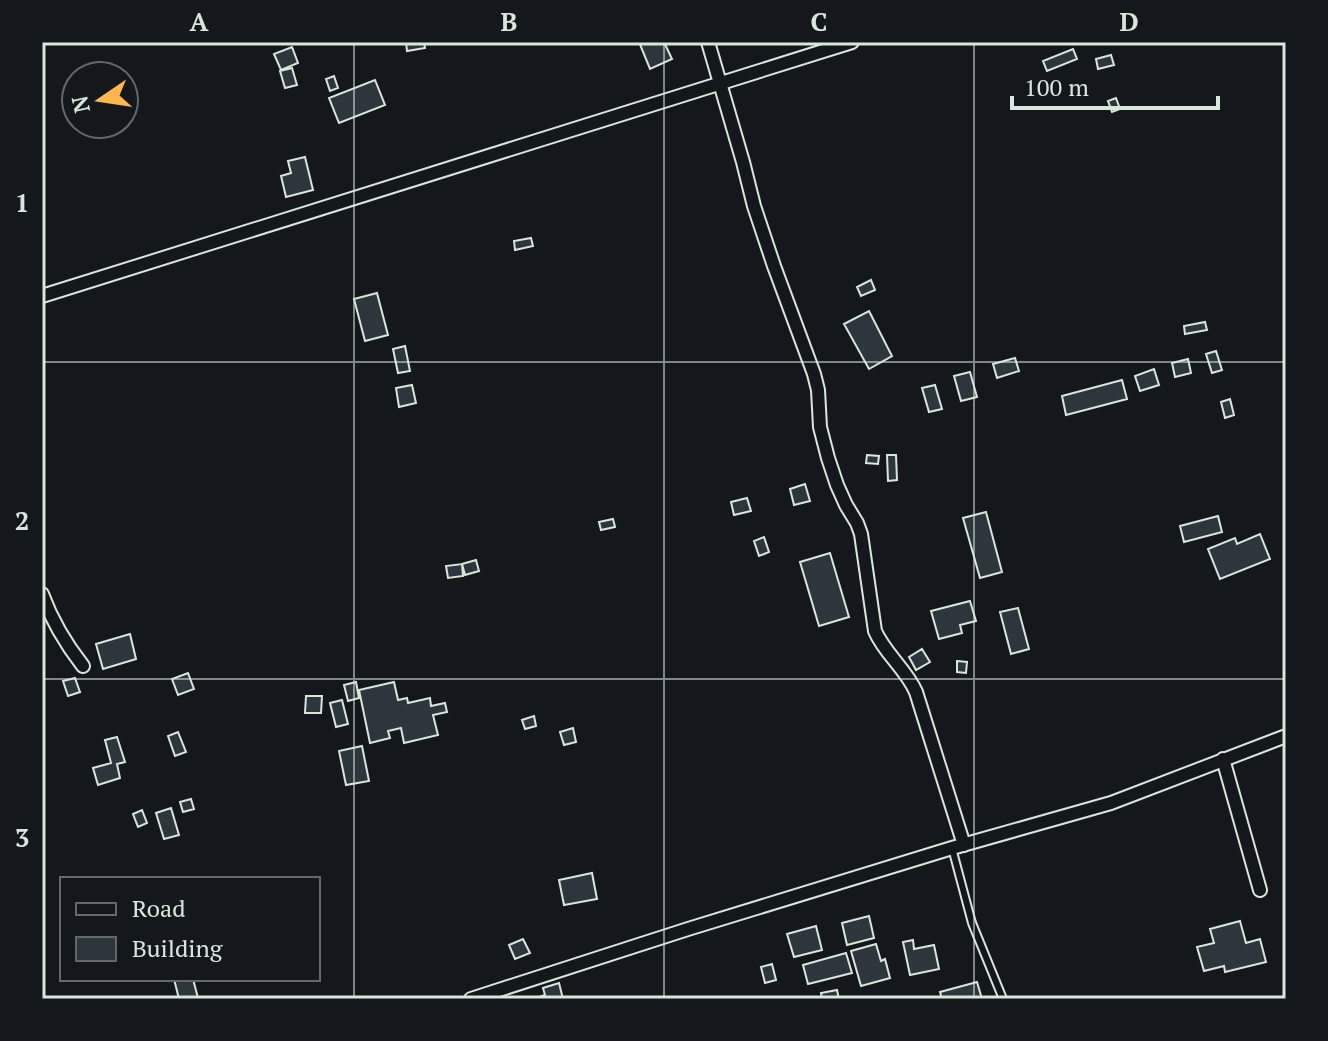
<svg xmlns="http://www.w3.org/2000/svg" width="1328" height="1041" font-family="'PT Serif',serif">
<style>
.building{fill:#2c363c;stroke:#d8e6dc;stroke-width:2}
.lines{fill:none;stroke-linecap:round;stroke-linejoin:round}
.service-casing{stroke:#d8e6dc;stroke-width:10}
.minor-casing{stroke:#d8e6dc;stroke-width:16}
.service{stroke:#14181c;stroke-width:6}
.minor{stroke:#14181c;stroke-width:12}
.grid{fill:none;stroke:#d8e6dc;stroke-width:2;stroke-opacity:0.55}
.neatline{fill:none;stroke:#d8e6dc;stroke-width:3}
.grid-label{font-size:26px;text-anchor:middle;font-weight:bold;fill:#d8e6dc}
</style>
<rect width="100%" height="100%" fill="#14181c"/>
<path class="building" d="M406,42H424L425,48L407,51Z
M639,42H664L672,59L650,69Z
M292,47L298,63L281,70L274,54Z
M1073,49L1077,59L1047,71L1043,61Z
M1111,55L1114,65L1098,69L1096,59Z
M292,68L297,85L285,88L280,71Z
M334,76L338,88L330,91L326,79Z
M375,80L385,105L339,123L329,98Z
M1116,98L1120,109L1112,112L1108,101Z
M305,157L313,190L286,197L281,176L291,173L288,161Z
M531,238L533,246L515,250L514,241Z
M871,280L875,290L861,296L857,287Z
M377,293L388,335L365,341L354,299Z
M869,311L892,356L869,369L844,324Z
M1205,322L1207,330L1185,334L1184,326Z
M405,346L410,371L398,373L393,349Z
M1216,351L1222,370L1212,373L1206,354Z
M1015,358L1019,371L997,378L993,364Z
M1188,359L1191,373L1175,377L1172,363Z
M1154,369L1159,385L1140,391L1135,376Z
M970,372L977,397L961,401L954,376Z
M1122,380L1127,399L1066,415L1062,396Z
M412,385L416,403L399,407L396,388Z
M935,385L942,409L929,412L922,388Z
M1230,399L1234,415L1225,418L1221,402Z
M867,455L879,456L878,464L866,463Z
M887,455H896L897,480L888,481Z
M805,484L810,501L794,505L790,489Z
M747,498L751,511L734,515L731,502Z
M986,512L1002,572L980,578L963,518Z
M1218,516L1222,532L1184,542L1180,526Z
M613,519L615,527L601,530L599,522Z
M1260,534L1270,559L1220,579L1208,549L1235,538L1237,544Z
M764,537L769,552L759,556L754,541Z
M830,553L849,617L819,626L800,562Z
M476,560L479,571L465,575L462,564Z
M462,564L463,576L448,578L446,566Z
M970,601L976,621L960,625L962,633L939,639L931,611Z
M1018,608L1029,649L1011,654L1000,612Z
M130,634L136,659L103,669L96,644Z
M922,649L930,662L916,670L909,657Z
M957,661L967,662L966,673L957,672Z
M188,673L194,689L178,695L172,679Z
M75,678L80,692L68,696L63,681Z
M356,682L359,698L348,701L344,685Z
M394,682L398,700L407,698L408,703L430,698L431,706L445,703L447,712L433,715L438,735L404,743L401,728L388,731L390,738L370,743L359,690Z
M306,696H322L321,713H305Z
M342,700L348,724L336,727L330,703Z
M534,716L536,726L525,729L522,720Z
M573,728L576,742L564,745L560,732Z
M178,732L186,752L175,756L168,736Z
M117,737L125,762L117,764L120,778L98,785L93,768L111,763L105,740Z
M362,746L369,781L346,785L339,751Z
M191,799L194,809L183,812L180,802Z
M171,808L179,835L164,839L156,813Z
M142,810L147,823L138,827L133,814Z
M592,873L597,899L564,905L559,880Z
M869,916L874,938L847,945L842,923Z
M1240,921L1246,943L1260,939L1266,962L1225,972L1224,966L1204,971L1197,947L1214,943L1210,929Z
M816,926L822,950L794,957L787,934Z
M523,939L530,953L515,959L509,945Z
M913,940L914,949L934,945L939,969L910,975L903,942Z
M876,944L881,961L885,959L890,978L861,986L851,951Z
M846,953L852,973L808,984L803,965Z
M772,964L776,980L765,983L761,967Z
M174,979H193L198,998L179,999Z
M977,982L982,999H942L940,992Z
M559,983L563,999H540L539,997L545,995L543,988Z
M837,990L839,999H822L821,993Z"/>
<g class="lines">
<g class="service-casing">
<path id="service" d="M952,848L972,923L1003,999"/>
</g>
<g class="minor-casing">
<path id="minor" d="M708,42L743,162L754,206L774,266L814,374L818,390L820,427L828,458L837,485L846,505L857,523L861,534L875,631C885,654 906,669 916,692L964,845
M42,296L852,42
M42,594C52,621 65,643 83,666
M1223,759L1260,890
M471,999L688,929L952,848L1111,803L1286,736"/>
</g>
<use href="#service" class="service"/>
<use href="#minor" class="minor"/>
</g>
<path class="grid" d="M354,42V999M664,42V999M974,42V999M42,362H1286M42,679H1286"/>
<rect width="1328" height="1041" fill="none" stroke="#14181c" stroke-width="88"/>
<rect x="60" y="877" width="260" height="104" fill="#14181c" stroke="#626a69" stroke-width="2"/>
<rect x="76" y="903" width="40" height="12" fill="#14181c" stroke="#626a69" stroke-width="2"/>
<text x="132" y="917" font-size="24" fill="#d8e6dc">Road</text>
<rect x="76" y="937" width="40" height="24" fill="#2c363c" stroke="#626a69" stroke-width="2"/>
<text x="132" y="957" font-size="24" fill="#d8e6dc">Building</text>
<g transform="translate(100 100) rotate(257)"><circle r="38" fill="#14181c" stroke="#626a69" stroke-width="2"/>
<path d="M0-6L14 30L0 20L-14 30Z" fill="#ffb74d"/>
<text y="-12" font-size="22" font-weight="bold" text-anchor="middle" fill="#d8e6dc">N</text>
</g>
<path d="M1012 96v12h206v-12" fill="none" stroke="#d8e6dc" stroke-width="4"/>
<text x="1024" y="96" font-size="24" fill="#d8e6dc" stroke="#14181c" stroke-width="6" paint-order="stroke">100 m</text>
<rect x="44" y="44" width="1240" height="953" class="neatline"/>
<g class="grid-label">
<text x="199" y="31">A</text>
<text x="509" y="31">B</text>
<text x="819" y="31">C</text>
<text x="1129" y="31">D</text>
<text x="22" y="212">1</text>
<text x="22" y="530">2</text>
<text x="22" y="847">3</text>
</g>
</svg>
